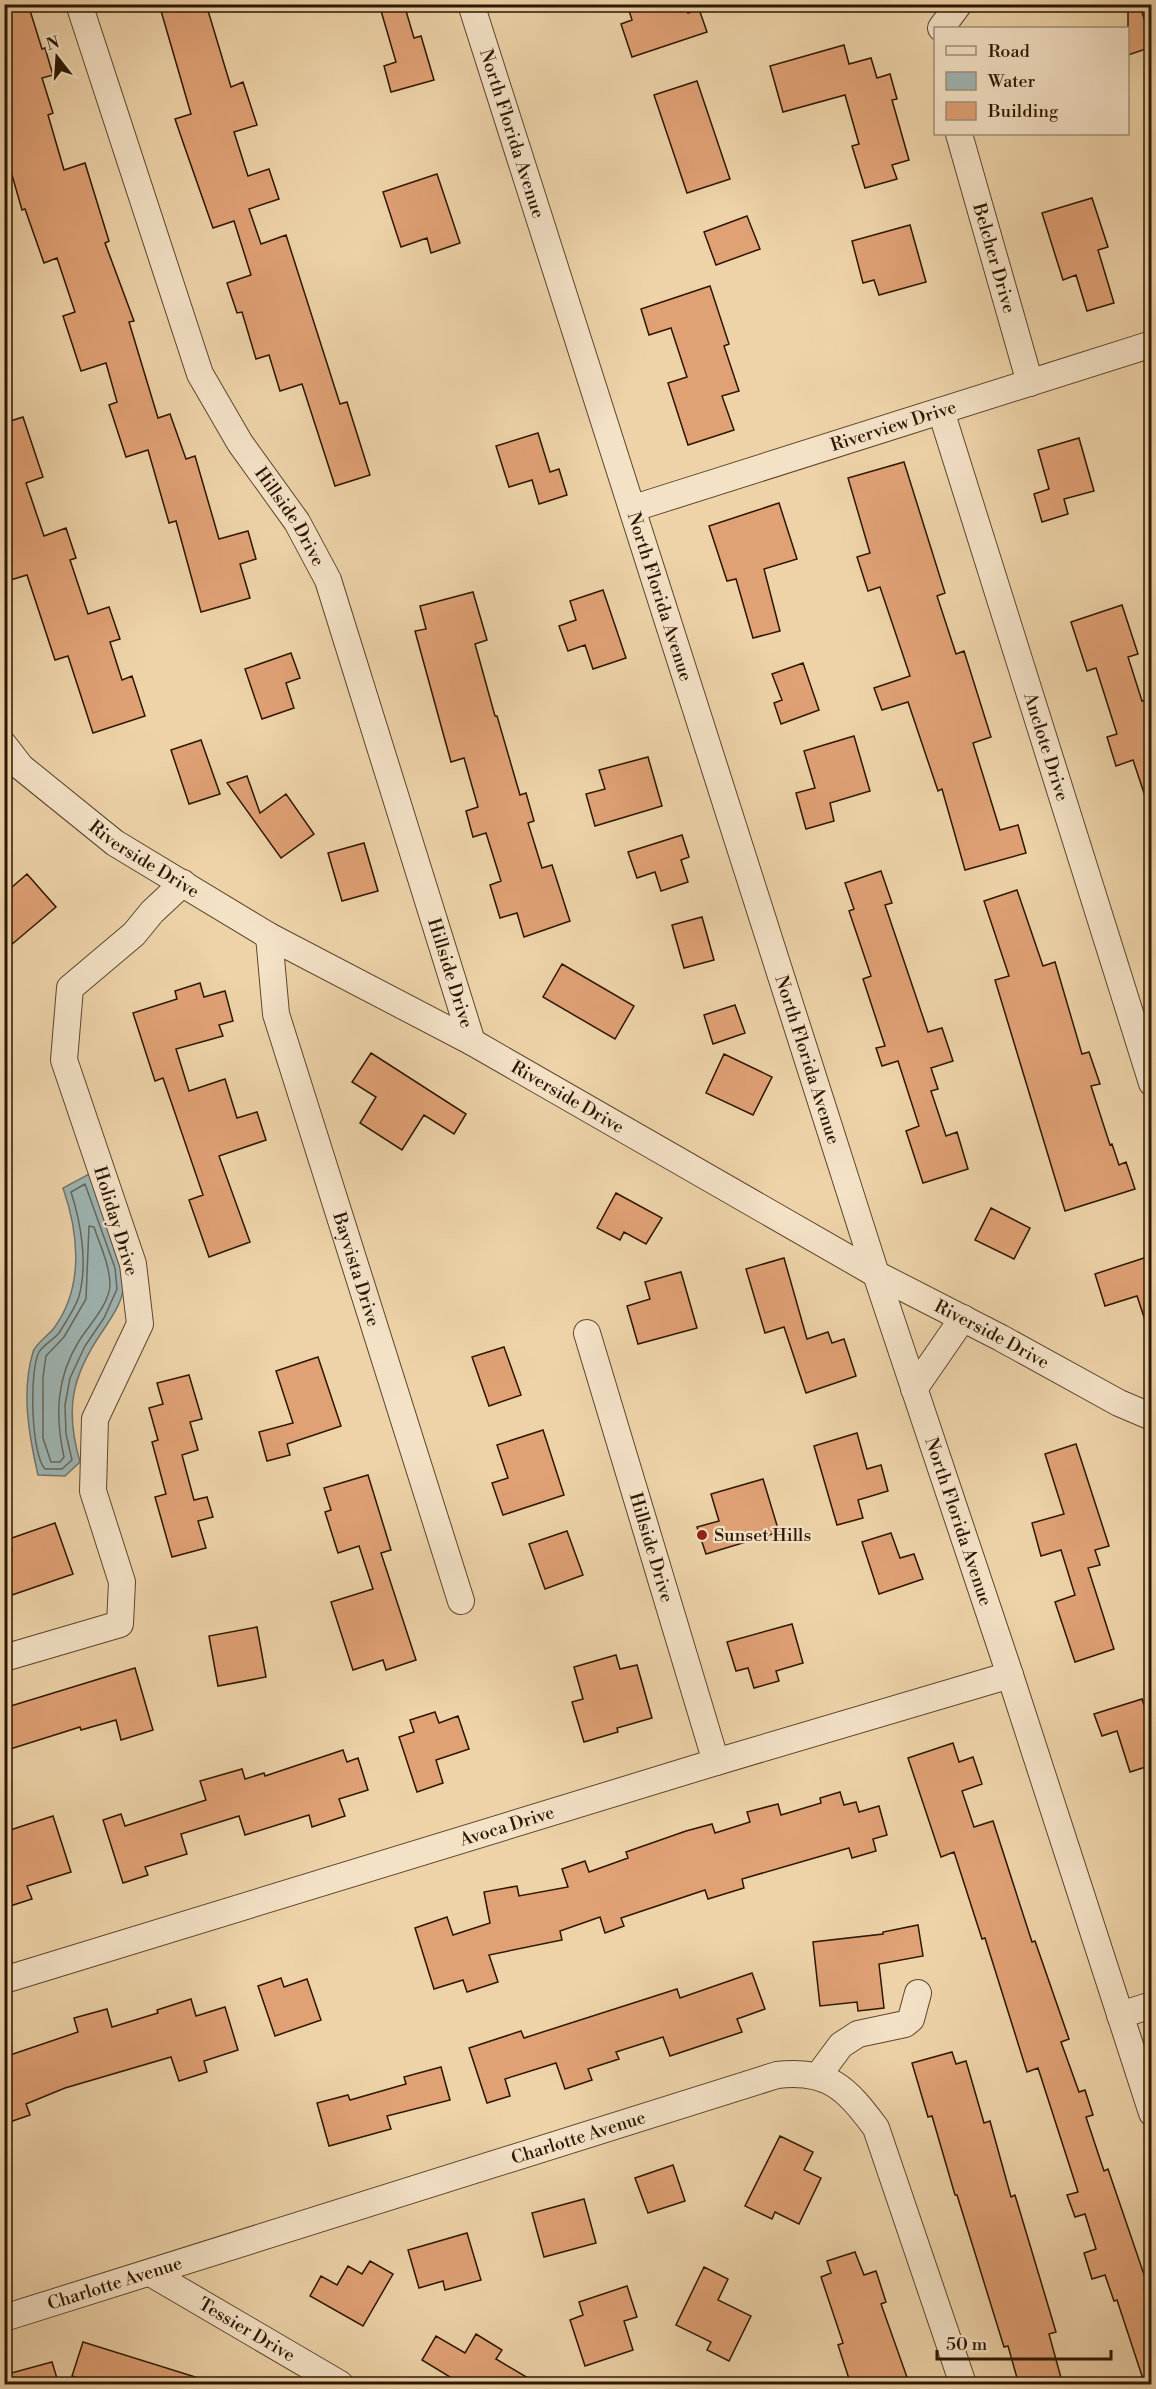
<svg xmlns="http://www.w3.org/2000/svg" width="1156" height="2389" font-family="'Libre Bodoni',serif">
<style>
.water{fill:#9eb5b4;stroke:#70756c;stroke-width:1.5}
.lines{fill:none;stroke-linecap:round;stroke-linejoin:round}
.shore{stroke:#65665a;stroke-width:1.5}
.building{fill:#e0a175;stroke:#2c1601;stroke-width:1.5}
.minor-casing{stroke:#5c452b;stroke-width:28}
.minor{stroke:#f4e2c7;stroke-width:26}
.poi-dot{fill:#8f2418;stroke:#f4e2c7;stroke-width:2}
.labels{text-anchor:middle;stroke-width:4.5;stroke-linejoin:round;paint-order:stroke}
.street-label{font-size:18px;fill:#2c1601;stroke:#f4e2c7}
.poi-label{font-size:18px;fill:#2c1601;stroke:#f4e2c7;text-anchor:start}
</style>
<rect width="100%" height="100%" fill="#eed3a9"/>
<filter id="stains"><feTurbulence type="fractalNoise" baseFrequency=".00333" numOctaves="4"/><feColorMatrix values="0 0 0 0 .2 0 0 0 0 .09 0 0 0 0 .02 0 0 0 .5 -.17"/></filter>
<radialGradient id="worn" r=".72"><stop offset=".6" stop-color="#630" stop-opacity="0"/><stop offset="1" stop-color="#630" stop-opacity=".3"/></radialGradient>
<path class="water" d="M89,1174C100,1207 124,1254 123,1288C123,1302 109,1321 102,1332C71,1377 65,1410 80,1462L65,1476L38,1475C29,1436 21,1392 33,1352C36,1343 48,1336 54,1328C84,1287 79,1234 63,1188Z"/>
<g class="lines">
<path class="shore" d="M85,1184L115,1268L117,1289L104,1318L85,1346L70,1378L65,1405L66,1434L72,1460L62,1469H45C31,1454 29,1371 39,1352C43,1345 53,1340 59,1333C65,1323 76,1307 79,1296C88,1264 81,1223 71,1192Z
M89,1226L94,1227C100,1245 110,1266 110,1285C109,1305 89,1325 79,1341C56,1378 55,1416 64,1457L60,1462H51L43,1438V1377L46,1356L64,1337L86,1299Z"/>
</g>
<path class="building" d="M4,4H28L42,49L45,48L53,75L42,78L53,113L48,115L64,170L85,163L109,241L105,243L134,321L129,322L158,418L170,414L186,459L195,456L219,539L248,531L256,559L240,564L250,598L201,612L176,521L169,523L148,450L126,457L109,405L117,402L106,363L81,371L63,316L75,312L57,258L44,263L25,209L22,210L4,147Z
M159,4H206L231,87L243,82L257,125L234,132L248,176L269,169L279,199L249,209L261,244L286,235L340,404L347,402L370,475L335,486L302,384L280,391L269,355L256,359L242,312L237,313L227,283L251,275L234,221L213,228L185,148L175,119L191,114Z
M379,4H404L414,38L421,36L434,80L391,92L384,66L396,62Z
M627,4H685L688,13L699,9L707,32L632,57L621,24L632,20Z
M1128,4H1139L1152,41V47L1128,55Z
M844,45L849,64L871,58L877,78L890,74L897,99L892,100L909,160L892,165L897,179L865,188L852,146L859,144L845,95L783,112L770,66Z
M697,81L730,179L687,193L654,95Z
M437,174L460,243L431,253L427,238L401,247L383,192Z
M1092,198L1108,247L1098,250L1114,303L1087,311L1076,275L1063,280L1042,213Z
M747,216L760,249L716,265L704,232Z
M910,225L926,282L879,295L874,280L863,283L852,241Z
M710,286L729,344L724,346L739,391L722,396L734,430L688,445L668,383L687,377L671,328L649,335L641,309Z
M23,417L43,477L26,483L44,536L66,528L76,558L70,560L88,614L109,607L120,639L110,642L122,680L132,676L145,716L93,733L68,656L55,660L27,575L4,582V423Z
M538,433L550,472L559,469L567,495L539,504L532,480L509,487L496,446Z
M1079,438L1094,491L1064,499L1068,514L1042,522L1034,494L1049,489L1038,450Z
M904,462L945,593L937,596L956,654L964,651L991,737L973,743L1000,830L1018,825L1026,853L965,870L942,789L938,791L908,702L882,710L874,688L910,676L880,587L868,591L857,557L870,553L848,478Z
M779,503L797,559L764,569L780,631L753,638L736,579L727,581L709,526Z
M603,590L626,658L593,669L585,645L568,651L559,626L576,620L570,601Z
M473,592L487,640L475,644L495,716H497L520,795L526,793L534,821L528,823L542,868L552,865L570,921L524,937L517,913L500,918L490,885L501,881L486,833L473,837L466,811L478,807L464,758L451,762L415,631L426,629L420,606Z
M1122,605L1138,654L1128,657L1142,701L1152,698V804L1148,805L1133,760L1116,766L1107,737L1117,734L1096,668L1087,671L1071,622Z
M291,653L300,678L286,683L294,708L262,719L245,669Z
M803,663L819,710L781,724L774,703L782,700L772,674Z
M854,736L870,791L830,803L834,821L806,829L796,793L815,788L804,751Z
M201,740L220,794L189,804L171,750Z
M648,757L662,806L595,826L586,794L605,789L599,770Z
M247,776L260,813L286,794L314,834L281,858L227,783Z
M682,835L689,857L681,860L688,882L661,891L655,872L637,878L628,852Z
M364,843L378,891L342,901L328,853Z
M881,871L892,903L885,905L928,1032L942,1028L953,1061L931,1068L938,1089L931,1091L946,1136L957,1132L968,1169L923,1183L906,1131L919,1126L898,1061L882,1066L876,1048L885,1046L863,979L871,976L849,911L854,909L845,883Z
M27,874L56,907L4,951V894Z
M1017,890L1043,966L1055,962L1082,1054L1089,1052L1100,1084L1091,1086L1110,1145L1112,1144L1119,1165L1126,1162L1135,1189L1065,1211L995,980L1009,976L984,901Z
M702,917L714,960L684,968L672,925Z
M562,964L634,1006L615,1039L543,997Z
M200,983L204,997L225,991L233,1021L219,1025L223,1036L176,1049L189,1091L225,1079L237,1118L257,1112L266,1140L219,1156L250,1242L209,1257L189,1200L203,1195L163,1078L155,1081L133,1013L177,999L175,991Z
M735,1005L745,1033L713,1044L704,1015Z
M371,1053L466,1114L454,1134L424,1115L402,1150L360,1123L376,1097L352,1082Z
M724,1054L772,1077L753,1115L706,1093Z
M616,1193L662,1218L646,1244L624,1232L620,1240L597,1228Z
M991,1208L1030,1228L1014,1259L975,1240Z
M1147,1257L1152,1269V1328L1148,1329L1137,1296L1105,1306L1095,1274Z
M784,1258L807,1339L828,1332L832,1343L844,1339L856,1376L806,1393L784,1327L765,1333L746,1269Z
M681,1272L697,1328L638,1344L627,1306L650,1299L645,1282Z
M504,1347L521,1395L489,1406L472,1357Z
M318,1357L341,1426L287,1444L290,1455L267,1461L259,1432L293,1423L276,1371Z
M189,1375L202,1419L190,1422L198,1450L182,1455L194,1500L207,1497L213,1517L198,1521L206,1548L172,1557L155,1497L166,1494L152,1442L158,1440L149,1408L163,1404L157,1383Z
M543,1430L564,1495L503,1515L492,1483L508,1478L497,1445Z
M857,1433L867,1469L881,1465L888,1491L858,1500L863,1518L837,1525L814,1446Z
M1076,1444L1109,1546L1095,1550L1100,1565L1088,1568L1114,1649L1075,1662L1055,1602L1075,1595L1061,1550L1041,1556L1032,1523L1064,1514L1045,1454Z
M368,1475L391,1550L381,1553L416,1660L386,1670L383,1660L353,1670L331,1602L373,1589L359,1546L338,1553L325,1512L331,1510L324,1488Z
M763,1479L779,1532L706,1554L697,1527L719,1521L711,1494Z
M55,1523L73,1574L12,1595L4,1573V1553L12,1550L9,1539Z
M567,1531L583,1575L545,1589L529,1544Z
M891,1533L900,1558L914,1554L923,1579L879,1594L862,1542Z
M792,1624L803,1663L776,1671L779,1681L754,1688L748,1668L736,1671L727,1642Z
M257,1627L266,1677L218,1686L209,1636Z
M616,1655L620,1669L637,1665L652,1718L617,1728L618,1732L584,1742L572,1702L583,1699L574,1667Z
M135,1668L153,1730L121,1740L116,1720L81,1730L80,1727L4,1751V1708Z
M1142,1699L1152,1728V1765L1130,1772L1117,1731L1102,1736L1094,1714Z
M435,1712L439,1723L458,1716L469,1749L436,1760L443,1783L417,1792L399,1737L414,1732L410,1720Z
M953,1743L959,1762L973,1757L982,1784L962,1791L974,1827L993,1821L1032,1942L1035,1941L1069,2039L1061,2042L1079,2092L1085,2090L1093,2115L1086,2117L1104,2171L1108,2169L1152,2298V2385H1145L1117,2300L1114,2301L1105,2275L1092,2279L1084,2253L1096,2249L1085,2214L1075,2217L1067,2195L1078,2192L1038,2068L1027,2072L985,1938L982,1939L954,1852L941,1857L908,1758Z
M343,1750L347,1762L358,1758L368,1790L339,1799L345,1816L312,1827L309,1815L245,1835L239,1816L181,1834L187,1854L145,1867L148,1875L123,1883L103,1820L121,1814L125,1826L206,1800L200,1781L242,1769L245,1779L264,1773L265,1776Z
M840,1792L844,1805L856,1802L859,1812L879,1806L887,1835L873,1839L876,1851L852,1858L849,1848L742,1879L744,1888L708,1899L705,1890L621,1918L624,1926L605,1933L600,1917L560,1931L562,1940L489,1955L498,1982L467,1992L463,1980L434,1989L415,1928L447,1917L453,1935L490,1923L484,1892L517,1886L519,1896L568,1887L562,1869L585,1861L589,1872L628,1858L626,1852L686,1831L712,1824L715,1833L750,1822L747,1812L778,1804L781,1815L821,1803L820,1798Z
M53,1816L71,1872L27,1886L32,1899L4,1908V1832Z
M918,1925L923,1956L879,1964L884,2008L858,2011L857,2002L820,2006L813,1942L883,1934V1932Z
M752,1973L765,2009L737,2019L742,2032L670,2056L663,2037L616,2052L619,2059L588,2069L592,2080L565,2089L556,2063L505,2079L510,2096L487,2103L469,2048L521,2031L524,2038L677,1989L680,1998Z
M281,1978L284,1987L307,1979L321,2020L275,2036L258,1986Z
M191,1999L196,2016L225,2007L238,2050L204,2061L207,2072L179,2081L171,2057L65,2088L26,2104L30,2115L4,2124V2057L78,2032L74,2018L107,2009L112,2027L158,2013L157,2010Z
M952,2052L956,2064L966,2061L984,2123L990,2121L1011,2197L1015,2195L1056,2332L1049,2334L1063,2385H1019L1008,2346L1004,2347L957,2195H955L932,2116L928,2117L912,2063Z
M441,2067L450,2100L387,2116L391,2129L329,2146L317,2103L348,2095L350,2100L406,2084L404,2077Z
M780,2136L813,2152L804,2170L821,2178L799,2224L775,2212L772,2219L745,2206Z
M673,2165L685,2201L648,2213L635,2178Z
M584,2199L596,2243L544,2257L532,2213Z
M467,2233L481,2280L445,2290L443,2281L419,2288L408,2250Z
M855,2252L864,2275L876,2271L886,2302L881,2304L908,2380L895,2385H851L838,2345L843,2343L821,2277L831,2273L827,2261Z
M370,2261L393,2274L363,2326L310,2296L321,2276L337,2285L348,2266L362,2274Z
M704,2267L728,2279L718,2300L751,2316L729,2361L707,2350L711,2342L676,2325Z
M627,2286L637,2317L624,2321L633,2350L585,2366L570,2320L583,2315L579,2302Z
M476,2334L502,2350L496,2359L540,2385H463L422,2360L436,2336L465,2353Z
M83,2342L205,2380V2385H98L72,2376Z
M52,2362L59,2385H4V2375Z"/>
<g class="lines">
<g class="minor-casing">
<g id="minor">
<path id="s1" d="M79,4L200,374L240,443L297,522L328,580L472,1042"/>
<path id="s2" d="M471,4L876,1274L1010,1675L1152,2113"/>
<path d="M941,28L959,4"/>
<path id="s3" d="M959,134L1030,383"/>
<path id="s4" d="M941,411L1152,1083"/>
<path id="s5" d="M634,508L1152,344"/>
<path id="s6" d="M4,745L21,767L115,843L269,936L472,1042L876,1274L1001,1338L1119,1403L1152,1417"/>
<path id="s7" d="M269,936L276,1014L461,1601"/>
<path id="s8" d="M587,1333L716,1762"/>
<path d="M914,1389L963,1318"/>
<path d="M4,1658L120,1624L122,1582L93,1491L95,1419L140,1324L133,1264L64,1060L70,988L134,934L152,912L183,883"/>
<path id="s9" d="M4,1980L716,1762L1010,1675"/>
<path d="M1120,2015L1152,2005"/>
<path d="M818,2076L841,2045L858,2034L905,2024L911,2019L918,1993"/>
<path id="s10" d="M152,2274L340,2384"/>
<path id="s11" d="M4,2318L777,2075C829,2069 847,2089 876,2128L963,2384"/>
</g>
</g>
<use href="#minor" class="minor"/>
</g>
<circle class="poi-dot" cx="702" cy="1535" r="6"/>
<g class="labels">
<g class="street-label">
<text dy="6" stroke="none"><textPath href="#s2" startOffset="136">North Florida Avenue</textPath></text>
<text dy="6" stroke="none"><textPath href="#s3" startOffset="129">Belcher Drive</textPath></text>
<text dy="6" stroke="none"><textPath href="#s5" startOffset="272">Riverview Drive</textPath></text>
<text dy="6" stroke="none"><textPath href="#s1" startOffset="558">Hillside Drive</textPath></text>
<text dy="6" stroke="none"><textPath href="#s2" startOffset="622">North Florida Avenue</textPath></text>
<text dy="6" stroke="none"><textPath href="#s4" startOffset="352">Anclote Drive</textPath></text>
<text dy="6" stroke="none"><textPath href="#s6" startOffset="182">Riverside Drive</textPath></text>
<text dy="6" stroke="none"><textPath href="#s1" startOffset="1044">Hillside Drive</textPath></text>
<text dy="6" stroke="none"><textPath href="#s2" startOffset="1108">North Florida Avenue</textPath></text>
<text dy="6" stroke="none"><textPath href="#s6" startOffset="668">Riverside Drive</textPath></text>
<text transform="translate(116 1221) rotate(73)" y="6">Holiday Drive</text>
<text dy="6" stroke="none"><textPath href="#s7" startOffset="346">Bayvista Drive</textPath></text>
<text dy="6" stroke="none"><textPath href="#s6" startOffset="1154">Riverside Drive</textPath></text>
<text dy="6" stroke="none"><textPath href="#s2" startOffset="1594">North Florida Avenue</textPath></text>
<text dy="6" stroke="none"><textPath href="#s8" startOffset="224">Hillside Drive</textPath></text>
<text dy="6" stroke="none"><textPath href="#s9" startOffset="526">Avoca Drive</textPath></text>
<text dy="6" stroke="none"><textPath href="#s11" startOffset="602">Charlotte Avenue</textPath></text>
<text dy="6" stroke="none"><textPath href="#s11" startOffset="116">Charlotte Avenue</textPath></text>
<text dy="6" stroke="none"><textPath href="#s10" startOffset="110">Tessier Drive</textPath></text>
</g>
<g class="poi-label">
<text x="714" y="1541">Sunset Hills</text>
</g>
</g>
<rect width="1156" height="2389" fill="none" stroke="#eed3a9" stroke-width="24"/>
<rect x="6" y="6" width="1144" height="2377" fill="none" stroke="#2c1601" stroke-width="3"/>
<rect x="12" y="12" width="1132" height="2365" fill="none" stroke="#2c1601" stroke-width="1.5"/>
<rect x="934" y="27" width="195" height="108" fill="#f4e2c7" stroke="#a49078" stroke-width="1.5"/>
<rect x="946" y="46" width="30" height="9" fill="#f4e2c7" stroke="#a49078" stroke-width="1.5"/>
<text x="988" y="57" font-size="18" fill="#2c1601">Road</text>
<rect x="946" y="72" width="30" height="18" fill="#9eb5b4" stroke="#a49078" stroke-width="1.5"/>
<text x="988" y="87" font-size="18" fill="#2c1601">Water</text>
<rect x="946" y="102" width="30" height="18" fill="#e0a175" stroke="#a49078" stroke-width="1.5"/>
<text x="988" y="117" font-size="18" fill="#2c1601">Building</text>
<g transform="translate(57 57) rotate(343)" stroke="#f4e2c7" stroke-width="4.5" paint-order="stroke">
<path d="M0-4.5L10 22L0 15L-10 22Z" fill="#2c1601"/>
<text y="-9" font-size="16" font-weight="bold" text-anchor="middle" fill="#2c1601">N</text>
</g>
<path d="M937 2350v9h174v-9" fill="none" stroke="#2c1601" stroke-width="3"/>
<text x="946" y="2350" font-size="18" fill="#2c1601" stroke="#f4e2c7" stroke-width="4.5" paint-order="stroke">50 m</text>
<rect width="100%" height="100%" filter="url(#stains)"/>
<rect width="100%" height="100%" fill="url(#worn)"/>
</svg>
